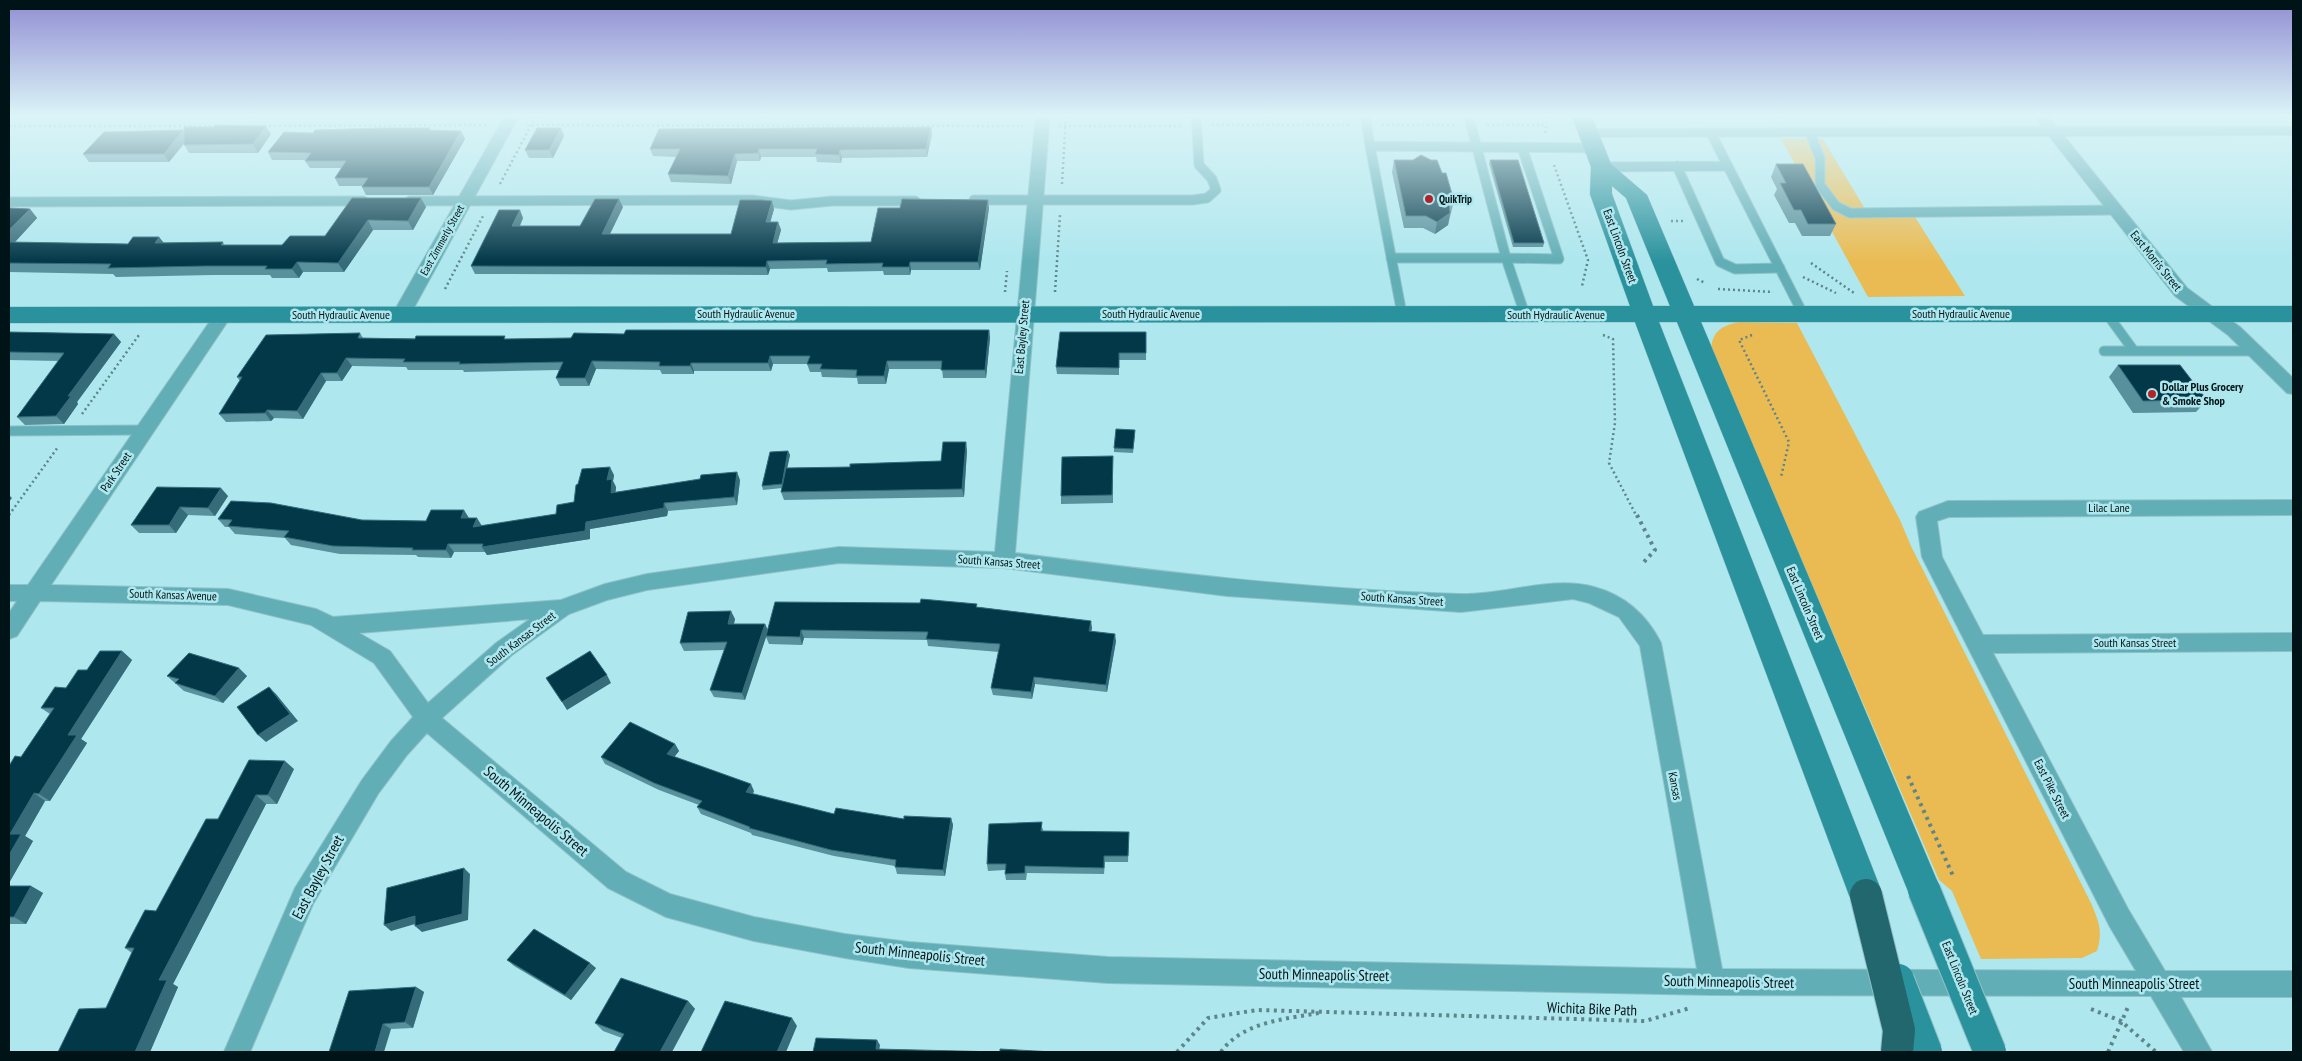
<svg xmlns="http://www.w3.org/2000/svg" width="2302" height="1061" font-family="'PT Sans Narrow',sans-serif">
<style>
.green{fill:#eabb52}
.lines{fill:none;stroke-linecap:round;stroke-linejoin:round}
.lane-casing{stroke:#8fc1c7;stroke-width:11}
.street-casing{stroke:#8fc1c7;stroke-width:2}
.secondary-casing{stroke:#8fc1c7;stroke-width:1}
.path-far1{stroke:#5d858a;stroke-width:2.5;stroke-dasharray:2 3;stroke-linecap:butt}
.path{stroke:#5d858a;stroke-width:4;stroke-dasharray:3 4.5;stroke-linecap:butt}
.lane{stroke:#62aeb6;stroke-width:9}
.street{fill:#62aeb6;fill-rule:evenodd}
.secondary{fill:#2a929d;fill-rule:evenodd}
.secondary-bridge-casing{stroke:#8fc1c7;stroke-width:34;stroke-linecap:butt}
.highway-bridge-casing{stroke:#8fc1c7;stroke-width:34;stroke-linecap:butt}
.secondary-bridge{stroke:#2a929d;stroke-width:32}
.highway-bridge{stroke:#23676e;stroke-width:32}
.wall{fill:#58909c}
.shaded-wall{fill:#366c7a}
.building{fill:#033849;stroke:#366c7a}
.poi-dot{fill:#b32229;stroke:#aee7ee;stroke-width:2}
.labels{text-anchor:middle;stroke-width:5;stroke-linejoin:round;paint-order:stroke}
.far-poi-label{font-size:11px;font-weight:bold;fill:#001417;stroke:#aee7ee;text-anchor:start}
.far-street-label{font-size:11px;fill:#001417;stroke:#aee7ee}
.street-label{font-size:12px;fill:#001417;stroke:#aee7ee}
.poi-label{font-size:12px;font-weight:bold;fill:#001417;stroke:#aee7ee;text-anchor:start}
.near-street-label{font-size:15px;fill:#001417;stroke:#aee7ee}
</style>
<rect width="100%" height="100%" fill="#aee7ee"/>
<path class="green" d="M1781,139H1823L1865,209H1910L1965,296L1868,297Z
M1739,322L1797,323L1900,520L1911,546L2091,903C2099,922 2103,931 2097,951L2082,958L1981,959L1952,891L1939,880L1711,349C1713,330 1722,326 1739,322Z"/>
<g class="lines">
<g class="lane-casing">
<path id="lane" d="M1365,114L1370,146L1595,148
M1468,114L1506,258L1559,259L1522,147
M1711,133L1803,314
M1810,133L1820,158V185L1836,206L1850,213L2116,210
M1370,146L1402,314
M1677,166L1720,262L1735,269L1780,268
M1602,167L1728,166
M974,200H1192L1207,198L1216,190L1212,179L1199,165L1196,114
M410,201L752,200L791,205L832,201H915
M9,202L363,201
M1391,258H1506L1525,315
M2107,314L2134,351H2256
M2104,351H2134
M9,431L145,430"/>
</g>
<g class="street-casing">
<path id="street" d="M506,114H520L410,315L407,319L401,321L395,319L392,315Z
M1036,114H1050L1015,553C1162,572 1310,590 1459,594C1503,596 1550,575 1594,587C1624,595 1647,615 1661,643L1722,969L2136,971L2110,927L1922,557L1916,517L1919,512L1948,501L2293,500V515L1949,517L1937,521L1942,557L1983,635L2293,633V651L1993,653L2128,909L2165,971H2293V997H2181L2212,1052H2184L2151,996L1712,995L1108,983L909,968L845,958L754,941L666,917L608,888L427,733L407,755L378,794L313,904L250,1052H224L295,888L362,780L391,741L413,717L374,663L311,625L228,605L40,601L17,636L9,639V613L17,601H9V585H28L217,311L223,309L229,311L232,315L51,585L228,589L316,609L333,617L561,600L605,584L647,574L839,547L995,552ZM839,563L1004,568L1227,596L1461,612L1573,599L1589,603L1619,617L1640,646L1697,969L1108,957L909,942L845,934L754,917L670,894L626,872L442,718L512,655L569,614L607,600L647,590ZM530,619L496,643L428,703L390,651L359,633Z
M2032,114H2046L2057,127H2293V135L2064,136L2187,288L2240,327L2293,378V394L2287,393L2228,335L2175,296L2049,136L1589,137L1582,133L1589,129L2042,127Z"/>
</g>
<g class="secondary-casing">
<path id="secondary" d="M1571,114H1591L1611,164L1647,195L1694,306H2293V322H1701L1941,890L1936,901L1924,906L1912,901L1677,322H1659L1883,895L1878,907L1866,911L1854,907L1849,895L1635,322L9,323V307L1630,306L1590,194L1591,167ZM1612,186L1626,198L1670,306H1653L1612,194Z"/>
</g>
<path class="path-far1" d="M527,125L1023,126
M1212,125H1351
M1382,125H1456
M1487,125H1547
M9,126H218
M244,126L486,125
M1059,126H1181
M1545,133L1548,114
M1554,165L1588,260L1582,286
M500,184L537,114
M1062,184L1066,114
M1671,221H1685
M1811,263L1854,293
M1803,277L1836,293
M1697,279L1705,283
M445,289L483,216
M1718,289L1773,292
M1005,292L1007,271
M1055,292L1060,215
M1603,335L1613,339L1615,423L1609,463L1637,517
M1752,335L1739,340L1789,442L1781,477
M82,414L139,335
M9,515L58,447"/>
<path class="path" d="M1637,515L1655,550L1643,563
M1908,776L1954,878
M2091,1009L2121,1021L2156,1052
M1177,1052L1208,1018L1257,1010L1645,1021L1690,1008
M1221,1052C1242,1022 1285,1019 1319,1013
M2108,1052L2128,1007"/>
<use href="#lane" class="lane"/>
<use href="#street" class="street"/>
<use href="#secondary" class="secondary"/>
<g class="secondary-bridge-casing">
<path id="secondary-bridge" d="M1924,890L1990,1052
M1898,980L1926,1052"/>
</g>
<g class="highway-bridge-casing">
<path id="highway-bridge" d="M1866,895L1899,1030L1897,1052"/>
</g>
<use href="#secondary-bridge" class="secondary-bridge"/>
<use href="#highway-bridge" class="highway-bridge"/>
</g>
<path class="wall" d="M931,127L932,134L927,157L842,158L841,163L817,162L816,157H761L760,161H737L731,184L671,182L668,174L677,157L653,156L650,149Z
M561,128L564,136L553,158H529L525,150Z
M432,131H461L465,139L433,195H366L362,187L363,186H339L335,178L341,168H310L305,161L306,160H272L268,152L313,133Z
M271,134L258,153H189L184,144L169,162H89L83,154Z
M1394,160L1454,201L1448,225L1435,234L1423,228H1404L1392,172Z
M1490,160L1544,243L1543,247H1513L1489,164Z
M1776,164L1836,224L1830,236H1802L1795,223H1789L1774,195L1777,189L1771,177Z
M352,198L426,207L413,230H373L344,272H303L299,278H272L270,275H212L116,277L113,274L9,272V208L30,209L37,218L15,242H16L128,244L159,237L164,243L223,242L224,245H282L325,236Z
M623,207L610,234H731L774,209L770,222H778L781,230L777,243L871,242L989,208L980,270H911L910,275H884L883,271L828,272L827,268L770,269L768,275L475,274L471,266L523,218L520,226H580Z
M989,330L990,338L986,378H943L942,369H889L886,384H858L857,378L822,377L821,372H810L807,364H773L771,371H694V374H662L660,370L596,369L589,386H560L556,378L559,370L464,372L463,370H408L406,367L352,366L342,381H326L303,419L274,418L271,421L226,422L219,414L240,381L237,377L360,333L363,338L507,339L571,338L624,334Z
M9,332L114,334L121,342L77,402L78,404L64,424L25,425L17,417L59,361L9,360Z
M1146,332V360H1119V375L1057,374L1056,367Z
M2118,365L2207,400L2196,412L2133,413L2109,377Z
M1135,434L1133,453L1114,452V448Z
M967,450L964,497L784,500L781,492L782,488L763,490L762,486L788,451L790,455L787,468L850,467L941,461Z
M1113,456V503L1061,504V496Z
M614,475L613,481L616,487L615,492L740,480L737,505L668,511L667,516L590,529V539L487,555L485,552H454L451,558L418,557L416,555L340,554L291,545L285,538L235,534L229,527H225L218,519L362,520L426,521L469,518L482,526L556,514Z
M157,487L228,496L215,516L188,515L176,533H139L131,525Z
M978,607L1091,621V631L1116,641L1107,692L1035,684L1032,699L993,695L991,688L999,652L928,646L927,640L804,638L802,645L769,644L766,637L745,700L714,697L710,690L725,650L684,651L680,643L735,619L734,624H765L768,630Z
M122,651L132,660L81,739L87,743L50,801H45L25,836L33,841L9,883V766L21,757L50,714L41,708L87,670Z
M167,676H247L223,703L184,691Z
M675,744L679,751L674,757L754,791L753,794L834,814L904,819L951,818L953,825L945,876L897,874L895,866L834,856L752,835L751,833L701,814L697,807L699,805L659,790L605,764L601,757Z
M294,769L277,804H266L173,984L178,987L150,1052H58L106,1008L132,953L125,948L156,911L218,819Z
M1043,828V831L1129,838L1128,862H1105L1104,874L1027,873L1026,880H1006L1005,874V870L988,871L987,864Z
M9,886H31L43,893L26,924H9Z
M507,960L596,968L571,1000L514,966Z
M416,987L424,992L413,1028L391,1029L329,1052Z
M688,1001L695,1009L622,1038L603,1031L595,1023Z"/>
<path class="shaded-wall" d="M266,126L271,134L258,153L253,144Z
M931,127L932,134L927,157L926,149Z
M561,128L564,136L553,158L549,150Z
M183,130L188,138L169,162L164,154Z
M461,131L465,139L433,195L429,187Z
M759,149L761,157L760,161L758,153Z
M840,150L842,158L841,163L839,155Z
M735,154L737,161L731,184L728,176Z
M421,198L426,207L413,230L408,221Z
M619,199L623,207L606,242L602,234Z
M988,200L989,208L980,270L978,262Z
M772,201L774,209L768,230L766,222Z
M30,209L37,218L15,242L20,247L9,245V230Z
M520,210L523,218L516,234L512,226Z
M1450,213L1448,225L1435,234L1437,222Z
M368,220L373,230L344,272L338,263Z
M778,222L781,230L775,251L773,243Z
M159,237L166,246L155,243Z
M767,261L770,269L768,275L766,267Z
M297,262L303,272L299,278L292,269Z
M910,262L911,270L910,275L909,267Z
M989,330L990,338L986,378L985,370Z
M114,334L121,342L77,402L78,404L64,424L56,416L68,396Z
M770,356L773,364L771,371L768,363Z
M346,358L352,366L342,381L337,373Z
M592,361L596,369L589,386L585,378Z
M887,361L889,369L886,384L884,376Z
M691,363L694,371V374L690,366Z
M321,373L326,381L303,419L297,411Z
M267,410L274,418L271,421L265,413Z
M966,442L967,450L964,497L962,489Z
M788,451L790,455L783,488L782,484Z
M610,467L614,475L613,481L616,487L615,501L611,493L607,480Z
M737,472L740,480L737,505L734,497Z
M221,488L228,496L215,516L208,508Z
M9,495L12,498L9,502Z
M664,503L668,511L667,516L590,529V539L487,555L482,547Z
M180,507L188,515L176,533L169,525Z
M464,510L469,518H461Z
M477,518L482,526L473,527Z
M448,544L454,552L451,558L446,550Z
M731,611L735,619L732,631L728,624Z
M1091,621L1092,628L1090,639L1089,631Z
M765,624L768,631L745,700L742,693Z
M801,630L804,638L802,645L800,637Z
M1115,634L1116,641L1107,692L1106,685Z
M122,651L132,660L81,739L87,743L50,801L39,794L68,735Z
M239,668L247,676L223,703L215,696Z
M607,675L611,683L567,710L562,702Z
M1034,677L1035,684L1032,699L1031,692Z
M269,687L276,694L298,721L266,742L258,735Z
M675,744L679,751L671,761L667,754Z
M285,761L294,769L277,804L268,795Z
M751,784L754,791L749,799L746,792Z
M34,793L45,801L25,836L33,841L9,883L10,834Z
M256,795L266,804L173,984L178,987L150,1052H135L159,980Z
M951,818L953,825L945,876L943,870Z
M464,868L470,874L468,920L422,932L415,926Z
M31,886L43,893L26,924L14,917Z
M415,916L422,922L391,931L384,925Z
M590,963L596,968L571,1000L565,995Z
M416,987L424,992L413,1028L405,1022Z
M688,1001L695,1009L672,1052H660Z
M792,1018L797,1026L786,1052H777Z
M383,1024L391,1029L384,1052H375Z
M877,1040L880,1045L879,1052L876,1049Z"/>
<path class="building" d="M215,125L266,126L253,144L184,145V127H214Z
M931,127L926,149L840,150L839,155L815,154L817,149H759L758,153L735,154L728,176L668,174L680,149H650L659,129Z
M381,128H430L429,130L461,131L429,187H362L368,178H335L346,161H305L311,153L268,152L284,132L313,133L315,130Z
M537,128H561L549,150H525Z
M183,130L164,154H83L104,132Z
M1421,155L1431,160H1437L1442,173H1446L1454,201H1449L1450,213L1437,222L1426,216H1406L1394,160H1413Z
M1490,160H1518L1544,243H1514Z
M1776,164H1803L1836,224H1808L1801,210H1794L1780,183H1786Z
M352,198H421L408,221L368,220L338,263L297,262L292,269H265L267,266H205L108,268L111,264L9,263V242L128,244L133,237H159L155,243L223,242L221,245H282L290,236H325Z
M595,199H619L602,234H731L740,200H761L772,201L766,222H778L773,243L871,242L878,208H900L902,199L988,200L978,262H910L909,267H882L883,263L826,264L827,260L767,261L766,267L471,266L499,210H520L512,226H580Z
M9,208L30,209L9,230Z
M626,330H989L985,370H941L942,361H887L884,376H856L857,370L820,369L822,364H807L810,356H770L768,363H691L690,366H659L660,362L592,361L585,378H556L563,362L459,364L460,362H403L405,359L346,358L337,373H321L297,411L267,410L265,413L219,414L242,377H237L266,335L360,333L358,338L415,339L416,336H505L504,339L571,338L574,333L624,334Z
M9,332L114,334L68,396H71L56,416L17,417L64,353L9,352Z
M1060,332H1146V353H1119V368L1056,367Z
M2118,365H2180L2207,400L2143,401Z
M1116,429L1135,430L1133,449L1114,448Z
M943,442H966L962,489L781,492L786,468L850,467V464L941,461Z
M788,451L782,484L762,486L770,452Z
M1113,456L1112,495L1061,496L1062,457Z
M610,467L607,480L612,479L611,493L700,479L701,475L737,472L734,497L664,503V508L586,522L585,531L482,547L483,544H448L446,550H412L413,548L333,546L284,537L289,531L228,526L232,520L218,519L231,501L271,503L362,520L426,521L431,510H464L461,518H477L473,527L556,514L557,505L574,502L576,485L578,484L582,469Z
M157,487L221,488L208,508L180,507L169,525H131Z
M921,599L977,604L976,607L1091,621L1089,631L1115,634L1106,685L1034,677L1031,692L991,688L1000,644L926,639L928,632L801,630L800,637L766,636L775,602L920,603Z
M731,611L728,624H765L742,693L710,690L727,642L680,643L688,612Z
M100,651H122L68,735H77L39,794L34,793L10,834H21L9,855V766L15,756L21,757L54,708H41L55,687L66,688L78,670H87Z
M590,651L607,675L562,702L546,678Z
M189,653L239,668L215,696L175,683L179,679L167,676Z
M269,687L290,714L258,735L237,707Z
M630,722L675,744L667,754L751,784L746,792L834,814L836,808L904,819V816L951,818L943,870L895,867L896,860L831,850L749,828L750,827L697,807L702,801L654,783L601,757Z
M249,760L285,761L268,795H256L159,980H167L135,1052H58L79,1009L106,1008L134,948H125L145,910L156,911L206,819H218Z
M1042,822L1041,831L1129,832L1128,856H1104V868L1025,866V873L1005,874L1006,864H987L989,824Z
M464,868L462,914L415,926V916L384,925L387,888Z
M9,886H31L14,917H9Z
M534,929L590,963L565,995L507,960Z
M621,978L688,1001L660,1052H614L624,1034L595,1023Z
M416,987L405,1022L383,1024L375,1052H329L349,991Z
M725,1001L792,1018L777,1052H701Z
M816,1038L877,1040L876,1049L1000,1052V1049L1053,1052H813Z"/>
<linearGradient id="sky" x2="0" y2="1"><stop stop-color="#918ed3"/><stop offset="0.44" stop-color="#dbf4f7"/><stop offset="1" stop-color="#dbf4f7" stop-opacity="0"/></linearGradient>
<rect width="2302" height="262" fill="url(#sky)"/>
<g class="poi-dot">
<circle cx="1429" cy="199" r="5"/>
<circle cx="2152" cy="394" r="5"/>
</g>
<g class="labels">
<g class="far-poi-label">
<text x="1439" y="203">QuikTrip</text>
</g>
<g class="far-street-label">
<text transform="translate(442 240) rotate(-61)" y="4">East Zimmerly Street</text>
</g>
<g class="street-label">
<text transform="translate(1620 246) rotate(70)" y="4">East Lincoln Street</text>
<text transform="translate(2156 261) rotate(51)" y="4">East Morris Street</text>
<text x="746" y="318">South Hydraulic Avenue</text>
<text x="1151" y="318">South Hydraulic Avenue</text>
<text x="1961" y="318">South Hydraulic Avenue</text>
<text x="341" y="319">South Hydraulic Avenue</text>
<text x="1556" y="319">South Hydraulic Avenue</text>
<text transform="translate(1022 337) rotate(-85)" y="4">East Bayley Street</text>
<text transform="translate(116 472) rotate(-56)" y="4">Park Street</text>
<text x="2109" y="512">Lilac Lane</text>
<text transform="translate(999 562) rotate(4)" y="4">South Kansas Street</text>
<text transform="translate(173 595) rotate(2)" y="4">South Kansas Avenue</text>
<text transform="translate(1402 599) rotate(4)" y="4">South Kansas Street</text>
<text transform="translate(1805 603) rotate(67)" y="4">East Lincoln Street</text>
<text transform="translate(521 639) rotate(-37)" y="4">South Kansas Street</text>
<text x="2135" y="647">South Kansas Street</text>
<text transform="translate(1675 786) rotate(79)" y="4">Kansas</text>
<text transform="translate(2052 789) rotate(63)" y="4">East Pike Street</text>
<text transform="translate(1960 978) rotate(68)" y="4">East Lincoln Street</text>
</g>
<g class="poi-label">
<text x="2162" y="391">Dollar Plus Grocery<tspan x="2162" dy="14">&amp; Smoke Shop</tspan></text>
</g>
<g class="near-street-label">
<text transform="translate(536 811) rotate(40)" y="5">South Minneapolis Street</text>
<text transform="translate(318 877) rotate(-62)" y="5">East Bayley Street</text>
<text transform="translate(920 954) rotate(6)" y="5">South Minneapolis Street</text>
<text transform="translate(1324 975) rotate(1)" y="5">South Minneapolis Street</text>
<text transform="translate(1729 982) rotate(1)" y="5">South Minneapolis Street</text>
<text x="2134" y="989">South Minneapolis Street</text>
<text transform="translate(1592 1009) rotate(2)" y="5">Wichita Bike Path</text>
</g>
</g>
<rect width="2302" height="1061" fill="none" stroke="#001417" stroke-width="20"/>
</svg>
